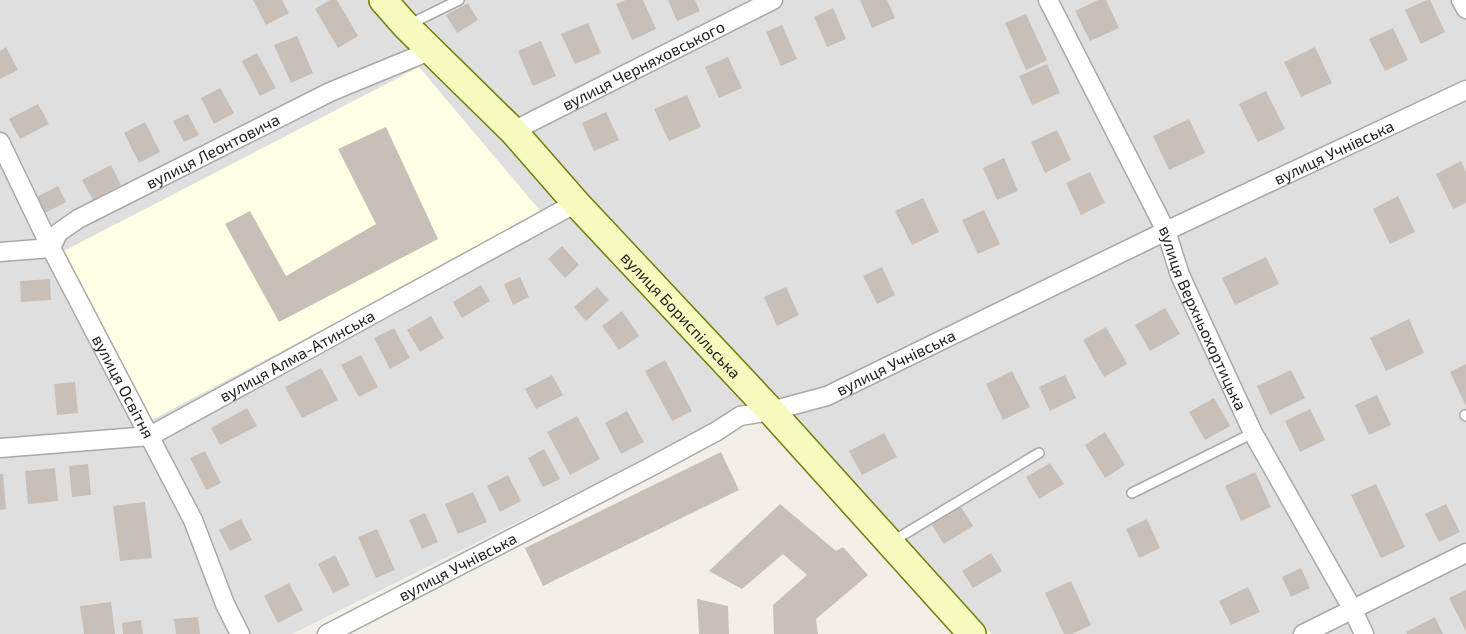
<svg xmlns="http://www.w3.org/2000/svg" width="1466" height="634" font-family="'Exo 2',sans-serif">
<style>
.residential{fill:#e0dfdf}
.education{fill:#ffffe5}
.building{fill:#c7bfb8}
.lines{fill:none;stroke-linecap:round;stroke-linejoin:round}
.service-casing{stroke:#a9a9a9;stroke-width:12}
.minor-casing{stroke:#a9a9a9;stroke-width:21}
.secondary-casing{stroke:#707d05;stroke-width:30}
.service{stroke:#fff;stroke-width:9}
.minor{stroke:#fff;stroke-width:18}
.secondary{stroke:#f7fabf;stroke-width:27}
.labels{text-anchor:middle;stroke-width:4.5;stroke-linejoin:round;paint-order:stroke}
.street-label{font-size:16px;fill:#222;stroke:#fff}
</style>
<rect width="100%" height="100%" fill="#f2efe9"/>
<path class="residential" d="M0,0H1466V634H992L774,395L292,634H0Z"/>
<path class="education" d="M419,67L542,213L152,420L60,253Z"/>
<path class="building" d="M253,0H282L289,13L266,25Z
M330,0H337L358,36L338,48L315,9Z
M626,0H643L656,29L632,40L616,4Z
M668,0H695L700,11L677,21Z
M860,0H887L895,18L872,28Z
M1098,0H1106L1119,28L1090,41L1075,11Z
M1427,0H1430L1445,32L1421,44L1405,10Z
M468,3L478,20L457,33L446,15Z
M833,8L846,39L827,47L814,17Z
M1026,14L1047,60L1026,70L1005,23Z
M588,23L601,53L575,64L561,34Z
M782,25L797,59L781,66L766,32Z
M1393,28L1408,60L1385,71L1369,39Z
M297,36L313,73L291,83L274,45Z
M541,41L556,76L533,86L518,51Z
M6,47L18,70L0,79V51Z
M1315,47L1332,83L1301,97L1284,62Z
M257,53L276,88L260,96L242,61Z
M728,57L742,88L719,98L705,67Z
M1047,64L1060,93L1032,105L1019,76Z
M220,88L234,113L214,124L201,98Z
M1266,91L1285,129L1258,142L1239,104Z
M687,95L701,127L669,141L654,109Z
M38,104L49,124L20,139L9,119Z
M606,112L619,140L594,151L582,123Z
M188,114L199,135L184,142L173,121Z
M1189,119L1205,153L1169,170L1153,136Z
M145,122L160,152L139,163L124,133Z
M386,127L438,239L279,322L225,224L250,211L286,276L376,224L338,149Z
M1057,130L1071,160L1045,173L1031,142Z
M1004,158L1018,191L997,200L983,168Z
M1461,161L1466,172V203L1453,209L1436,174Z
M111,165L121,185L93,200L82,180Z
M1090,172L1105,203L1081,215L1066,183Z
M58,186L66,202L43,214L35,198Z
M1398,196L1415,232L1390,244L1373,209Z
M923,198L939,232L912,245L895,211Z
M984,210L1000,244L978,254L962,220Z
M562,246L579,265L565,278L548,259Z
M1266,257L1279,284L1235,305L1222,278Z
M882,267L895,295L877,304L863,276Z
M520,277L529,297L513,305L504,284Z
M50,279L51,300L21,302L20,281Z
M481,285L490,301L462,318L453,302Z
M597,287L609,300L586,321L574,307Z
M786,287L799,315L777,326L764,297Z
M1165,308L1180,334L1150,351L1135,325Z
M622,311L639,336L619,350L602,326Z
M431,316L444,338L420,352L407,330Z
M1409,319L1424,353L1386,371L1370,338Z
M1106,327L1127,364L1104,377L1083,340Z
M394,328L410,358L390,369L374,338Z
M361,355L378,387L359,397L341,365Z
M665,360L692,411L672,421L645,371Z
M1466,364V406L1450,372Z
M321,368L338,400L302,418L285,387Z
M1291,370L1305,398L1270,415L1257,386Z
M1012,371L1030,407L1003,420L986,384Z
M552,375L563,395L536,409L525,389Z
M1065,375L1076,398L1050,411L1039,387Z
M75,382L78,413L57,415L54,384Z
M1377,395L1391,425L1369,435L1355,405Z
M1214,398L1230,426L1205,440L1189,412Z
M247,408L257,426L220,445L211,428Z
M1310,409L1325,440L1300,452L1285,421Z
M627,411L644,442L621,454L605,423Z
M577,416L600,459L570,475L547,432Z
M1105,432L1125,465L1105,478L1085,445Z
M884,433L897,457L862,475L849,451Z
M544,449L560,479L543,487L528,458Z
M205,451L221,483L206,490L190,458Z
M721,452L739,490L543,586L525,548Z
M1050,463L1064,484L1039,499L1026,477Z
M88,464L91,495L72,497L69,466Z
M55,468L58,501L28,504L25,471Z
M1255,472L1271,507L1241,521L1225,486Z
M0,474H3L6,509L0,510Z
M508,475L521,501L500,512L487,486Z
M1376,484L1405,547L1381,558L1351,495Z
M473,492L487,522L458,534L445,504Z
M145,502L152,558L120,561L113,506Z
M780,504L836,551L843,547L868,575L816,619L818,634H774L773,605L807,575L783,554L742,589L709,571Z
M959,504L973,526L944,544L930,522Z
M1446,504L1460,532L1439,542L1425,514Z
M425,513L438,542L422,549L409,520Z
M241,519L252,540L230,551L219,530Z
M1147,519L1160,548L1139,558L1126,529Z
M377,529L395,570L376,578L358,537Z
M991,553L1002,571L973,588L962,571Z
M335,555L350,585L333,593L318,564Z
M1301,568L1310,588L1291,597L1282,577Z
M1071,581L1091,625L1072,634H1064L1045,593Z
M289,583L303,610L278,623L264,596Z
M1248,587L1260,612L1231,625L1219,601Z
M1466,590V631L1449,598Z
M697,599L728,606L729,634H699Z
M111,602L115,634H84L80,606Z
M198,617L200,634H176L174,619Z
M1435,617L1443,634H1407L1406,632Z
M141,620L143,634H123L122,623Z"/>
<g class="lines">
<g class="service-casing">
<path id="service" d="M408,25L459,0
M1465,415L1466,416
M1132,493L1253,433
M893,541L1039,453"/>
</g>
<g class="minor-casing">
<g id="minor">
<path id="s1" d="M1048,0L1166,231L1180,275L1253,433L1353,610L1364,634"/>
<path d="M1461,0L1466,9"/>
<path id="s2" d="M513,131L773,0"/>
<path id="s3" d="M0,142L51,248L193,520L225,604L240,634"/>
<path id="s4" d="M0,252L51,248L58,233L78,219L330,92L432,50"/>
<path id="s5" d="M0,448L150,436L576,203"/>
<path id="s6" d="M327,634L654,465L717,431L740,416L771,411L827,396L1166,231L1466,90"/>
<path d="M1303,634L1466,553"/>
</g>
</g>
<g class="secondary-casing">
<g id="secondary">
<path id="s7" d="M383,0L406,26L513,131L576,203L771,411L972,634"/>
</g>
</g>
<use href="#service" class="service"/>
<use href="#minor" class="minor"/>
<use href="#secondary" class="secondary"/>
</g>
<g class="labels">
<g class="street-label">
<text dy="6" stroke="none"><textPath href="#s2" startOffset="146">вулиця Черняховського</textPath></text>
<text dy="6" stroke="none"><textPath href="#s4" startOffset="243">вулиця Леонтовича</textPath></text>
<text dy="6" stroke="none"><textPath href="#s6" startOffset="1119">вулиця Учнівська</textPath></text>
<text dy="6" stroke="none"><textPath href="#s7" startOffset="434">вулиця Бориспільська</textPath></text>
<text dy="6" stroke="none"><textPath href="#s1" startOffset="354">вулиця Верхньохортицька</textPath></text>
<text dy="6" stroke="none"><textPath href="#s5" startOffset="318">вулиця Алма-Атинська</textPath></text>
<text dy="6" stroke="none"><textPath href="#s6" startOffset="633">вулиця Учнівська</textPath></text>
<text dy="6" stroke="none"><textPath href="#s3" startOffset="274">вулиця Освітня</textPath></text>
<text dy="6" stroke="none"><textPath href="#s6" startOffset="147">вулиця Учнівська</textPath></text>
</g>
</g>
</svg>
